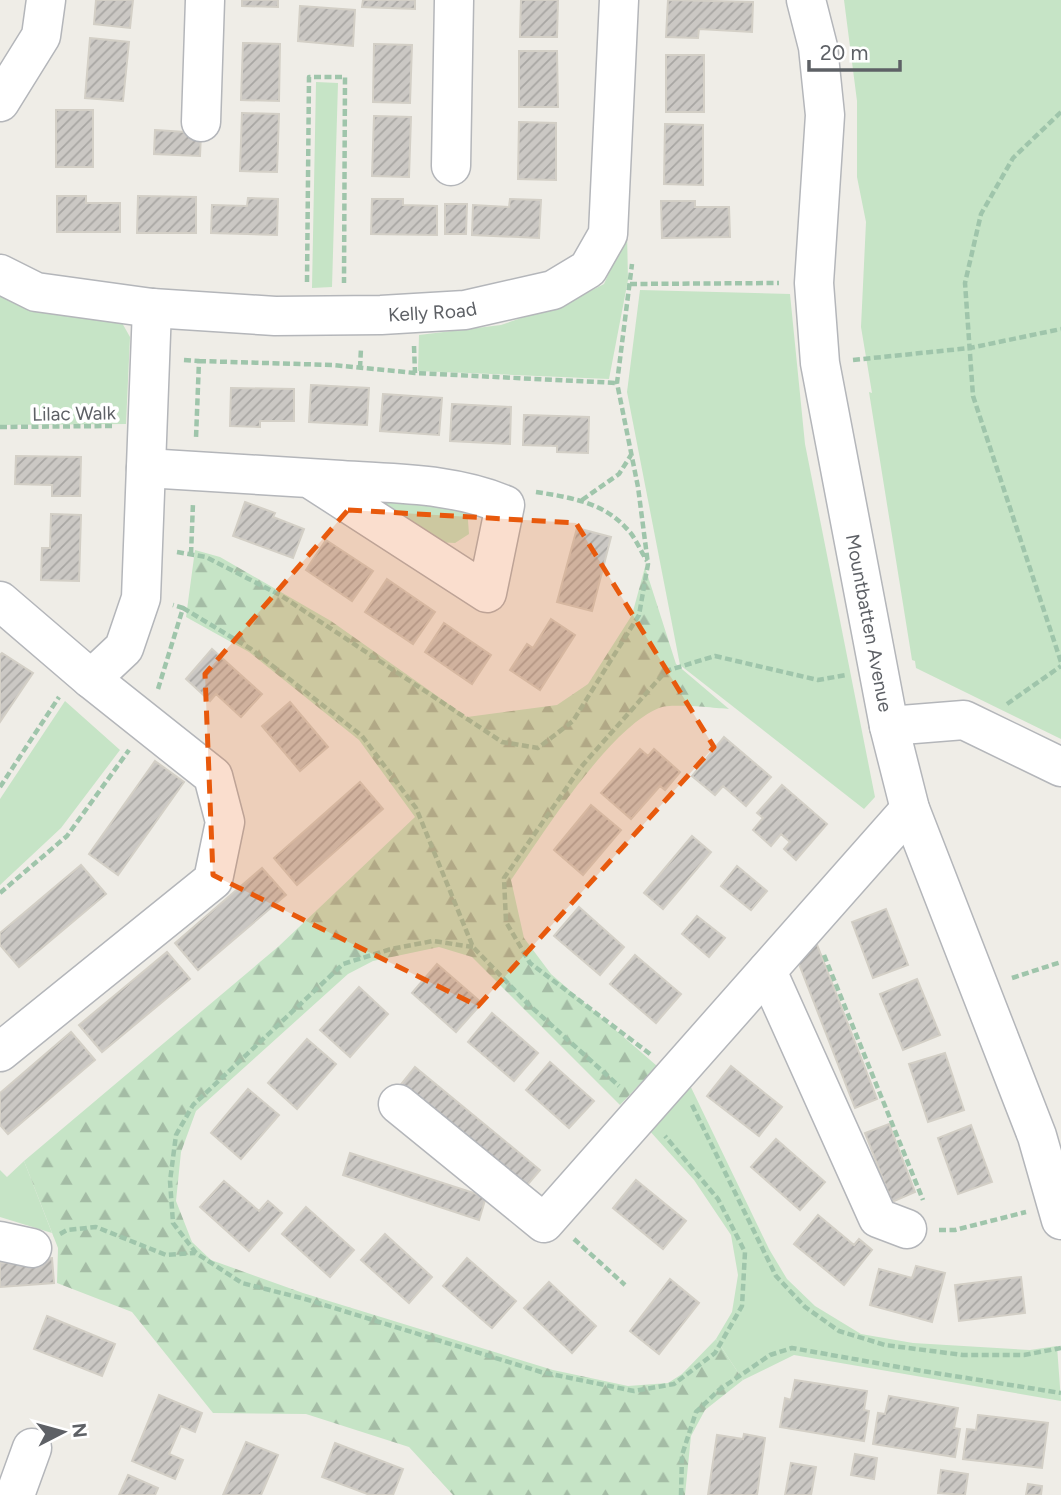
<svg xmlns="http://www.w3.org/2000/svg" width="1061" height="1495" font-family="Figtree,sans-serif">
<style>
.green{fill:#c6e4c6}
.forest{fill:url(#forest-firs)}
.building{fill:url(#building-hatch);stroke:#d3cfc6;stroke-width:2}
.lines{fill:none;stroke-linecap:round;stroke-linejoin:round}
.minor-casing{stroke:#b4b6ba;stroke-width:41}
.path{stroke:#9fc5ab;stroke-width:4.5;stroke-dasharray:7 3.5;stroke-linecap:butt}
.minor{stroke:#fff;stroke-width:38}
.marked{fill:#e8590c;fill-opacity:0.2;stroke:#e8590c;stroke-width:5;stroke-dasharray:14 9;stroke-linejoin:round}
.labels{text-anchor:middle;stroke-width:7;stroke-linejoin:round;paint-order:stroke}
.street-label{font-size:19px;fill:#5e6166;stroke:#fff}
</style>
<defs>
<pattern id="forest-firs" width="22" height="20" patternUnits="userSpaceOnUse" patternTransform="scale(1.75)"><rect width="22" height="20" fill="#c6e4c6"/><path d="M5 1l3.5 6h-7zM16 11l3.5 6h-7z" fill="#a4bca5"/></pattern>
<pattern id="building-hatch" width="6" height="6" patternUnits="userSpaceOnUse" patternTransform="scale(1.75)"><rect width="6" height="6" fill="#cbc8c4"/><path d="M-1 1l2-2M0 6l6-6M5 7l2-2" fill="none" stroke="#a8a6a3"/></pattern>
</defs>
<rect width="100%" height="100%" fill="#efede7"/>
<path class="green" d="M844,0H1061V739L916,668L915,661L912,660L869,392L872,393L861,327L866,222L857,177V101Z
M316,82L338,83L332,287L312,288Z
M627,232L628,280L609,379L418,371L419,335L501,325L571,301L604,284Z
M640,290L790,294L805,444L875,797L864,809L680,665L627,392Z
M0,295L121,321L130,337L126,424L0,425Z
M372,499L467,507L469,534L455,543L435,542Z
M65,701L120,750L61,828L0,885V799Z
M687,1079L769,1249L787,1279L815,1306L861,1334L913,1343L1030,1350L1057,1346L1061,1401L794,1355L743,1380L716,1339L732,1312L738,1275L731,1235L694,1180L648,1129Z
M24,1161L52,1233L0,1217V1170L7,1177Z"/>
<path class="forest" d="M195,550L220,557L331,621L467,717L557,705L588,684L632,615L645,567L676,664L729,709C715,708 670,703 659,708C608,729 544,833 511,880L524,938L551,974L657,1066L620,1105L472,957L439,947L373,961L348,974L196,1111L181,1152L176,1201L192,1242L211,1260L303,1293L553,1370L628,1386L668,1383L682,1374L716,1339L743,1380L705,1410L691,1436L685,1495H453L409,1447L306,1414L213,1413L132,1312L57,1283L58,1248L24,1161L279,946L415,817L359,740L249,652L186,617Z"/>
<path class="building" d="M96,0H133L130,28L94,24Z
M242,0H278V7L242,6Z
M363,0H415V9L362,7Z
M521,0H558L557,37H520Z
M668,0L753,2L752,32L699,29L698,38L666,37Z
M300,6L355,10L353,46L298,41Z
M90,38L129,42L123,101L85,98Z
M243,43L280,44L279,101L241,100Z
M374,44L412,45L410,103L373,102Z
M519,51H557L558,107H519Z
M666,55H704V112H666Z
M56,110H93V167H56Z
M242,113L279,114L277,172L240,171Z
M374,116L411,117L409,177L372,176Z
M519,122L556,123V180L518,179Z
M665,124L703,125V185L664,184Z
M155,130L201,133L200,156L154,154Z
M57,196H86V203H120V232H57Z
M138,196L196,197V233H137Z
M248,198L278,199L277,235L211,233L212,205L247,206Z
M372,199H403V205L437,206V235L371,234Z
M510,199L541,200L539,238L472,235L473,205L509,207Z
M661,201H695V207H729L730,237L662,238Z
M445,204H467L466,234H445Z
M311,385L369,388L367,425L309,422Z
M231,388L294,389V421H260V427L230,426Z
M383,394L442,398L439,435L380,431Z
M452,404L511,407L510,444L450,441Z
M524,415L589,417L588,453L557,452V446L523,445Z
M16,456L81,457L80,496H52V485L15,484Z
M245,502L275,513L273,517L304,529L293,558L233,536Z
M51,514L81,515L79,581L41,580L42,548H50Z
M577,528L611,537L592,611L557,602Z
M326,540L373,571L352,601L306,570Z
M387,579L435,612L413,644L365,612Z
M551,619L575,635L540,690L510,670L527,644L533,648Z
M444,623L491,655L472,684L425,652Z
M212,649L262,694L241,717L216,694L210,701L186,679Z
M2,653L33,673L0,722V655Z
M290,702L328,747L300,771L262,726Z
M724,737L771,777L746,806L723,786L715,795L692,776Z
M640,749L648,756L654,749L680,772L665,790L660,786L631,819L601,793Z
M155,761L184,782L118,875L89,854Z
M360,782L383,809L297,885L274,858Z
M782,785L827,824L796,860L784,849L790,842L781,834L771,846L753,830L763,818L757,813Z
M591,805L621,830L583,875L554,850Z
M692,836L711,852L663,909L644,893Z
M81,865L106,894L19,967L0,945V933Z
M737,866L767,891L751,910L721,886Z
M262,868L286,895L198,970L175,943Z
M579,907L624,947L600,975L554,936Z
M886,909L908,965L873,978L852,922Z
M697,916L725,938L709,957L682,934Z
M816,942L877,1099L855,1108L794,951Z
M167,952L190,979L102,1052L79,1025Z
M635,955L681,994L656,1023L610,984Z
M437,964L482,1003L456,1032L412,993Z
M917,979L940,1035L903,1050L880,994Z
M359,987L388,1014L350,1057L320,1030Z
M492,1013L538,1053L514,1081L468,1042Z
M71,1032L95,1060L8,1134L0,1125V1093Z
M307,1039L336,1064L297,1109L268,1083Z
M945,1053L964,1110L928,1122L909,1064Z
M550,1062L594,1101L569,1128L526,1090Z
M731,1066L782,1107L759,1136L707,1096Z
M415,1067L540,1170L522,1191L398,1088Z
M248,1089L279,1115L241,1159L211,1133Z
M889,1124L915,1192L892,1202L865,1133Z
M971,1125L992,1182L958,1194L938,1138Z
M776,1139L825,1182L800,1210L751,1167Z
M350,1153L486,1197L479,1220L343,1175Z
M636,1180L686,1221L663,1249L613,1208Z
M224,1181L259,1211L268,1201L282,1213L249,1251L200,1207Z
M306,1207L354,1250L330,1277L282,1234Z
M818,1215L854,1245L859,1239L872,1250L844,1285L794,1244Z
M385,1234L432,1277L409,1303L361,1260Z
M52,1258L54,1283L0,1287V1263Z
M467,1258L516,1301L492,1328L443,1286Z
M916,1266L945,1273L932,1322L870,1305L879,1269L912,1278Z
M1021,1277L1025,1313L959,1321L955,1285Z
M670,1279L699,1303L659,1354L630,1331Z
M549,1282L596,1326L572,1353L524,1308Z
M47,1316L115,1344L102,1376L34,1349Z
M795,1380L867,1391L864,1410L869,1411L864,1441L780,1427L785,1398L791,1400Z
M159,1395L202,1413L195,1432L181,1426L169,1454L183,1460L175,1479L132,1461Z
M889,1396L958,1408L954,1428L960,1429L955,1457L873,1444L878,1413L885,1414Z
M978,1415L1048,1423L1042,1468L963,1459L967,1429L976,1430Z
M744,1434L765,1438L757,1495H708L717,1435L743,1439Z
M246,1442L278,1455L261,1495H223Z
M335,1443L403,1469L393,1495H370L322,1477Z
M855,1454L877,1458L874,1479L851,1475Z
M791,1463L816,1467L811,1495H785Z
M941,1470L968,1474L965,1495L938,1493Z
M128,1475L158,1488L155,1495H119Z
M1028,1484L1042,1486L1041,1495H1026Z"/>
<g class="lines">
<g class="minor-casing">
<g id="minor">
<path id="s1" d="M806,0L818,47L825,115L814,283L820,363L889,726L910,809L1037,1136L1061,1220"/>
<path d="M0,102L41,36L46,0"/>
<path d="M201,122L205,0"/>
<path d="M451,166L454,0"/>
<path id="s2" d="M0,274L36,292L152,308L275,316L381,315L465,310L553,290L588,269L608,234L619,0"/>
<path d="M146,468C211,472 276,476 341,480C396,484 453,483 505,505L487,593L309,478"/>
<path d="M0,601L91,679L213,776L225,822L213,880L0,1052"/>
<path d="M91,679L124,648L141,598L152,308"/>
<path d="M889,726L964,720L1061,767"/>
<path d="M767,971L878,1218L907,1229"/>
<path d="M398,1104L544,1223L910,809"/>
<path d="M0,1241L32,1248"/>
<path d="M15,1495L32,1448"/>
</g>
</g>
<path class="path" d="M1061,112L1013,158L981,214L965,283L973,396L1061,662
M307,282L309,77H345L344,283
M630,284L779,283
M414,346L415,373
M184,360L199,361L196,438
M853,360L970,348L1061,329
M199,361L333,365L415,373L617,383
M360,368L361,348
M0,427L115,426
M536,492C568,497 603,502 626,528C635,536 640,550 647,561
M582,500L619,474L631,455
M177,552L206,557L280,595L502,742L538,748L573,721L639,615L648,564L638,487L617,383L632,264
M191,554L193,503
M183,608L251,649L362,736L416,808L473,947L528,1004L619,1086
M158,689L183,608L173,605
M1007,704L1061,666
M0,787L59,697
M0,893L67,836L129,750
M473,947L433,941L391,949L343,964L193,1105L176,1135L170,1181L173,1223L196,1253L242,1283L305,1299L541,1372L634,1391L674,1384L715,1353L742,1306L745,1252L718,1199L665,1136
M824,955L923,1200
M1012,978L1061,962
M650,1054L530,963L506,922L504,878L581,767L666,671L715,656L818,680L846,675
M692,1105L776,1276L805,1307L839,1331L885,1345L963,1355H1024L1061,1348
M939,1230H955L1026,1212
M60,1234L67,1230L96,1227L166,1255L195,1253
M574,1239L625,1285
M681,1495L682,1455L696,1412L719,1390L770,1355L792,1348L910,1369L1061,1393"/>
<use href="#minor" class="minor"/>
</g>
<path class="marked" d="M348,510L576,523L714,747L478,1006L213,875L205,674Z"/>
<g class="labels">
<g class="street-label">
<text dy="7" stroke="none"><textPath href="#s2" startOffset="438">Kelly Road</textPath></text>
<text transform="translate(74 413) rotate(-1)" y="7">Lilac Walk</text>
<text dy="7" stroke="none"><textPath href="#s1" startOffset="630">Mountbatten Avenue</textPath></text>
</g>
</g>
<g transform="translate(63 1432) rotate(84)" stroke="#ffffff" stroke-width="5" paint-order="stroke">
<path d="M0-5L12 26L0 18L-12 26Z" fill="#5e6166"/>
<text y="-10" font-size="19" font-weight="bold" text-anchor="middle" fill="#5e6166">N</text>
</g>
<path d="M809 60v10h91v-10" fill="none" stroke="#5e6166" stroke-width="3.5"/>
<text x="820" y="60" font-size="21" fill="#5e6166" stroke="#ffffff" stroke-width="5" paint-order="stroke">20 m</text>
</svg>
